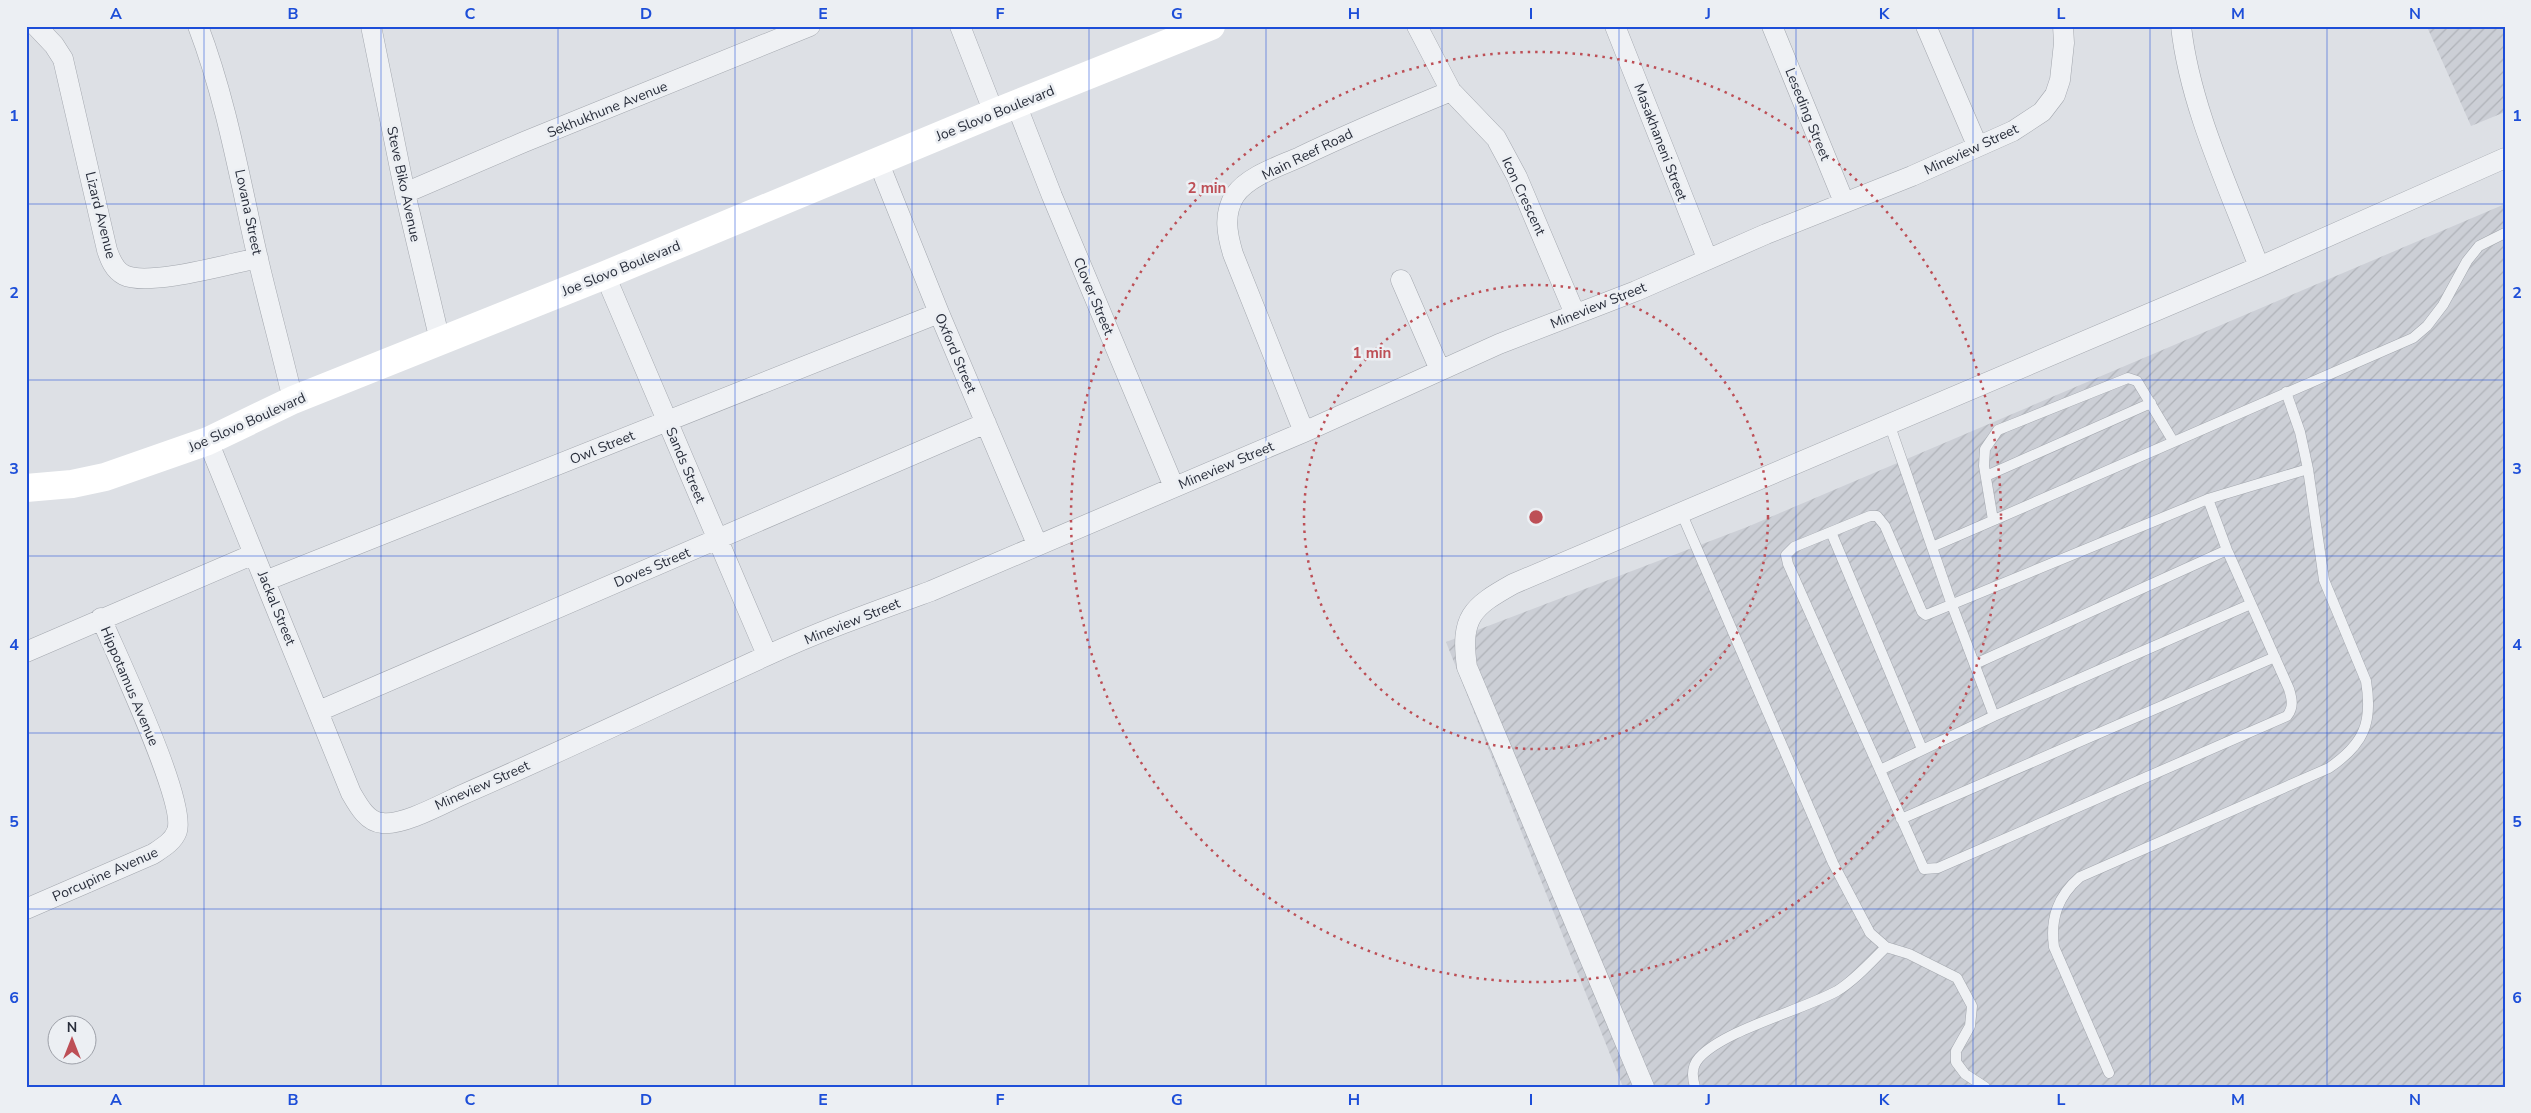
<svg xmlns="http://www.w3.org/2000/svg" width="2531" height="1113" font-family="'Nunito Sans',sans-serif">
<style>
.industrial{fill:url(#industrial-furrows)}
.lines{fill:none;stroke-linecap:round;stroke-linejoin:round}
.lane-casing{stroke:#a3a7ae;stroke-width:11}
.street-casing{stroke:#a3a7ae;stroke-width:21}
.lane{stroke:#eff1f4;stroke-width:10}
.street{stroke:#eff1f4;stroke-width:20}
.secondary{stroke:#fff;stroke-width:28}
.grid{fill:none;stroke:#1d4ed8;stroke-width:1;stroke-opacity:0.55}
.ring{fill:none;stroke:#bd4f56;stroke-width:2.5;stroke-dasharray:2.5 5}
.labels{text-anchor:middle;stroke-width:5;stroke-linejoin:round;paint-order:stroke}
.street-label{font-size:14px;fill:#282d3a;stroke:#eceff3}
.centre{fill:#bd4f56;stroke:#eceff3;stroke-width:2.5}
.ring-label{font-size:15px;text-anchor:middle;font-weight:bold;fill:#bd4f56;stroke:#eceff3;stroke-width:5;stroke-linejoin:round;paint-order:stroke}
.neatline{fill:none;stroke:#1d4ed8;stroke-width:2}
.grid-label{font-size:16px;text-anchor:middle;font-weight:bold;fill:#1d4ed8}
</style>
<defs>
<pattern id="industrial-furrows" width="10" height="10" patternUnits="userSpaceOnUse" patternTransform="scale(1.25)"><rect width="10" height="10" fill="#cccfd6"/><path d="M-1 1l2-2M0 10L10 0M9 11l2-2" fill="none" stroke="#afb2b8"/></pattern>
</defs>
<rect width="100%" height="100%" fill="#dde0e5"/>
<path class="industrial" d="M2434,26H2505V112L2471,126L2428,29Z
M2505,204V1087H1623L1446,642L1747,527Z"/>
<g class="lines">
<g class="lane-casing">
<path id="lane" d="M1889,423L1952,605L1994,716
M1986,476L2151,403
M2208,499L2227,550L2289,689C2292,699 2294,707 2287,716L1938,868L1924,869L1788,564L1786,555L1794,547L1870,516H1877L1885,526L1922,612L1926,615L2208,499L2308,469
M1681,512L1833,863L1870,933L1886,947L1909,954L1957,978L1972,1006L1970,1026L1956,1051V1062L1965,1074L1985,1087
M1993,520L1984,466L1985,449L1998,430L2128,378L2137,381L2173,441
M1831,532L1922,749
M1932,547L2413,338L2427,326L2443,305L2467,261L2479,246L2505,233
M1975,664L2227,550
M1880,770L1994,716L2251,604
M1901,819L2275,657
M2109,1073L2054,947C2050,918 2058,896 2080,877L2329,768C2364,744 2373,723 2366,681L2324,580L2308,469L2300,432L2286,392
M1695,1087C1692,1077 1691,1067 1699,1058C1724,1030 1800,1011 1837,991C1855,980 1871,962 1886,947"/>
</g>
<g class="street-casing">
<path id="street" d="M36,26L54,45L63,59L107,250C110,259 114,270 124,275C148,287 229,264 258,258
M198,26C227,102 240,181 258,259C269,306 282,353 293,400
M371,26L405,193L440,341
M960,26L994,113
M1417,26L1451,91L1496,138L1517,177L1575,314
M1615,26L1707,258
M1772,26L1844,202
M1926,26L1977,145
M2181,26C2190,108 2230,190 2259,267
M1016,104L1052,196L1174,487
M878,161L939,313L1037,544
M405,193L524,142L810,26
M605,275L767,655
M1401,280L1440,370
M1304,432L1233,254C1227,234 1223,214 1235,195C1248,176 1280,166 1300,157C1350,133 1400,112 1451,91
M208,441L351,793C358,805 367,822 382,823C403,826 444,803 464,794C565,750 665,702 766,656C820,631 876,611 931,591L1304,432L1499,344L1636,291L1766,234L1912,176L2013,131L2042,112L2055,95L2060,80L2064,43L2063,26
M265,581L939,313
M26,652L254,554
M319,711L986,423
M26,909L153,854C162,848 173,842 177,831C187,802 116,654 101,618
M1644,1087L1467,667C1460,617 1472,607 1513,584L2259,267L2505,158"/>
</g>
<use href="#lane" class="lane"/>
<use href="#street" class="street"/>
<path class="secondary" d="M26,488L72,484L105,477L208,441L293,400L605,275L994,113L1211,26"/>
</g>
<path class="grid" d="M204,26V1087M381,26V1087M558,26V1087M735,26V1087M912,26V1087M1089,26V1087M1266,26V1087M1442,26V1087M1619,26V1087M1796,26V1087M1973,26V1087M2150,26V1087M2327,26V1087M26,204H2505M26,380H2505M26,556H2505M26,733H2505M26,909H2505"/>
<g class="ring">
<circle cx="1536" cy="517" r="232"/>
<circle cx="1536" cy="517" r="465"/>
</g>
<g class="labels">
<g class="street-label">
<text transform="translate(607 109) rotate(-22)" y="5">Sekhukhune Avenue</text>
<text transform="translate(995 113) rotate(-22)" y="5">Joe Slovo Boulevard</text>
<text transform="translate(1808 114) rotate(68)" y="5">Leseding Street</text>
<text transform="translate(1661 142) rotate(69)" y="5">Masakhaneni Street</text>
<text transform="translate(1971 149) rotate(-25)" y="5">Mineview Street</text>
<text transform="translate(1307 154) rotate(-26)" y="5">Main Reef Road</text>
<text transform="translate(404 184) rotate(78)" y="5">Steve Biko Avenue</text>
<text transform="translate(1524 196) rotate(65)" y="5">Icon Crescent</text>
<text transform="translate(249 212) rotate(78)" y="5">Lovana Street</text>
<text transform="translate(101 215) rotate(76)" y="5">Lizard Avenue</text>
<text transform="translate(621 268) rotate(-22)" y="5">Joe Slovo Boulevard</text>
<text transform="translate(1094 296) rotate(67)" y="5">Clover Street</text>
<text transform="translate(1598 305) rotate(-22)" y="5">Mineview Street</text>
<text transform="translate(956 353) rotate(67)" y="5">Oxford Street</text>
<text transform="translate(247 422) rotate(-24)" y="5">Joe Slovo Boulevard</text>
<text transform="translate(602 447) rotate(-22)" y="5">Owl Street</text>
<text transform="translate(686 465) rotate(67)" y="5">Sands Street</text>
<text transform="translate(1226 465) rotate(-23)" y="5">Mineview Street</text>
<text transform="translate(652 567) rotate(-23)" y="5">Doves Street</text>
<text transform="translate(277 608) rotate(68)" y="5">Jackal Street</text>
<text transform="translate(852 621) rotate(-22)" y="5">Mineview Street</text>
<text transform="translate(130 686) rotate(67)" y="5">Hippotamus Avenue</text>
<text transform="translate(482 785) rotate(-24)" y="5">Mineview Street</text>
<text transform="translate(105 874) rotate(-24)" y="5">Porcupine Avenue</text>
</g>
</g>
<circle cx="1536" cy="517" r="8" class="centre"/>
<g class="ring-label">
<text x="1207" y="193">2 min</text>
<text x="1372" y="358">1 min</text>
</g>
<rect width="2531" height="1113" fill="none" stroke="#eceff3" stroke-width="55"/>
<g transform="translate(72 1040)"><circle r="24" fill="#eceff3" stroke="#9ea1a9"/>
<path d="M0-4L9 19L0 12L-9 19Z" fill="#bd4f56"/>
<text y="-8" font-size="14" font-weight="bold" text-anchor="middle" fill="#282d3a">N</text>
</g>
<rect x="28" y="28" width="2476" height="1058" class="neatline"/>
<g class="grid-label">
<text x="116" y="19">A</text>
<text x="293" y="19">B</text>
<text x="470" y="19">C</text>
<text x="646" y="19">D</text>
<text x="823" y="19">E</text>
<text x="1000" y="19">F</text>
<text x="1177" y="19">G</text>
<text x="1354" y="19">H</text>
<text x="1531" y="19">I</text>
<text x="1708" y="19">J</text>
<text x="1884" y="19">K</text>
<text x="2061" y="19">L</text>
<text x="2238" y="19">M</text>
<text x="2415" y="19">N</text>
<text x="14" y="121">1</text>
<text x="2517" y="121">1</text>
<text x="14" y="298">2</text>
<text x="2517" y="298">2</text>
<text x="14" y="474">3</text>
<text x="2517" y="474">3</text>
<text x="14" y="650">4</text>
<text x="2517" y="650">4</text>
<text x="14" y="827">5</text>
<text x="2517" y="827">5</text>
<text x="14" y="1003">6</text>
<text x="2517" y="1003">6</text>
<text x="116" y="1105">A</text>
<text x="293" y="1105">B</text>
<text x="470" y="1105">C</text>
<text x="646" y="1105">D</text>
<text x="823" y="1105">E</text>
<text x="1000" y="1105">F</text>
<text x="1177" y="1105">G</text>
<text x="1354" y="1105">H</text>
<text x="1531" y="1105">I</text>
<text x="1708" y="1105">J</text>
<text x="1884" y="1105">K</text>
<text x="2061" y="1105">L</text>
<text x="2238" y="1105">M</text>
<text x="2415" y="1105">N</text>
</g>
</svg>
